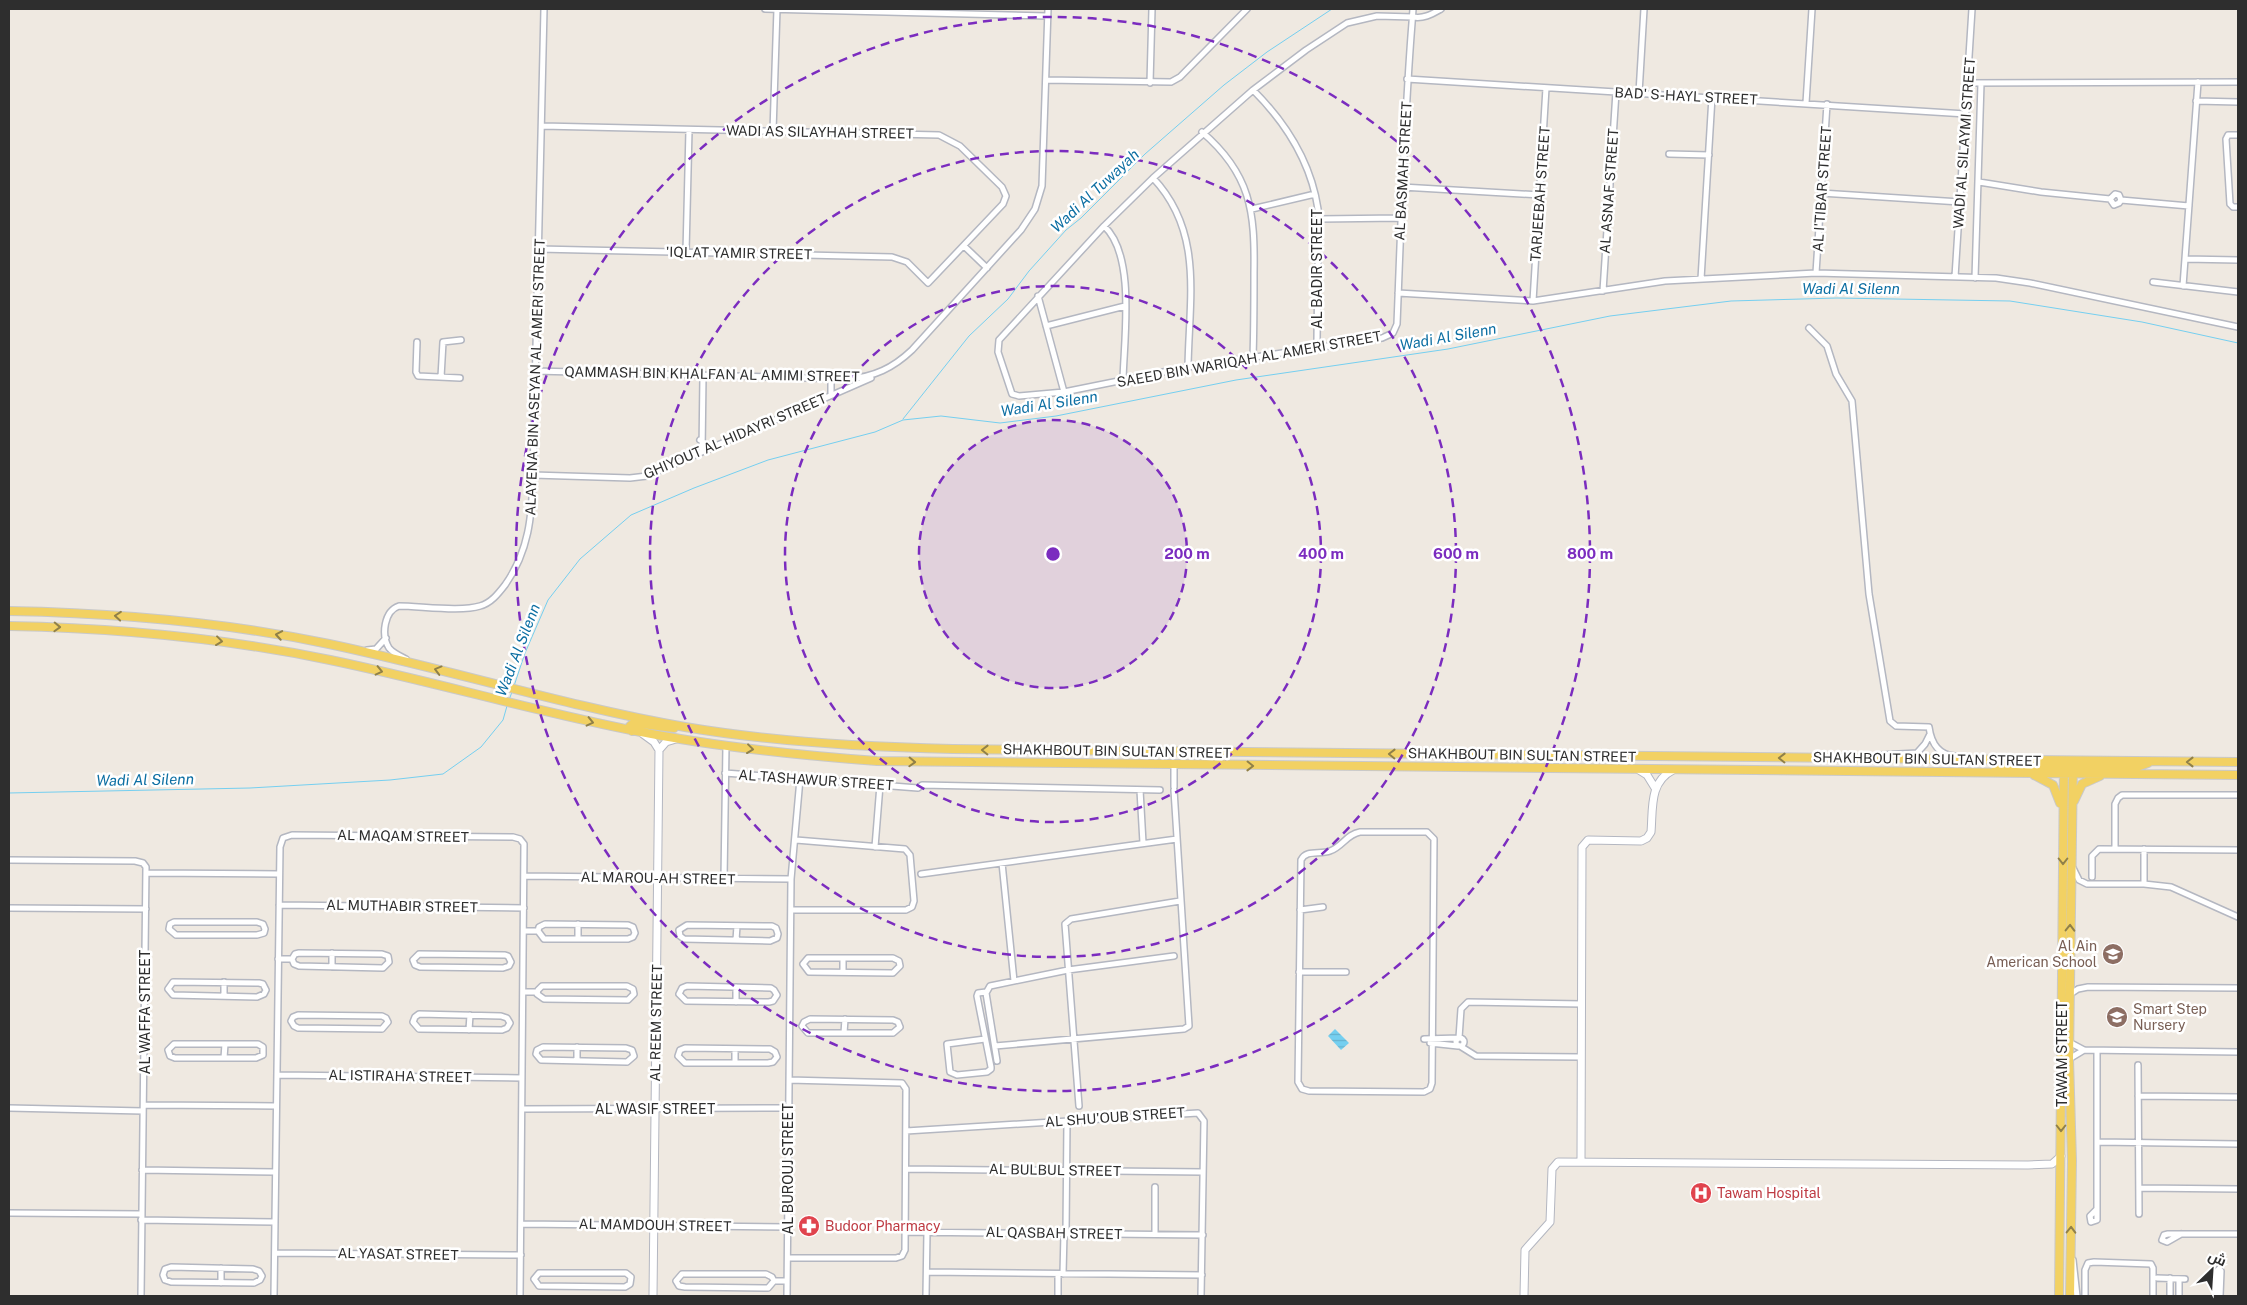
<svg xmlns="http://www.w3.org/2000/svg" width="2247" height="1305" font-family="'Public Sans',Cairo,sans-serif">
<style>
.water{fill:url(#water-rules)}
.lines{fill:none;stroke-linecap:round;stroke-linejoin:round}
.stream{stroke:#75cff0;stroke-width:1}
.street-casing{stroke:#b4b7c1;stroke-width:8}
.secondary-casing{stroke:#b4b7c1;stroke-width:9}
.primary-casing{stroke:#c9c9c9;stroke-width:10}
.street{stroke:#fff;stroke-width:5}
.secondary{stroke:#fff;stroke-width:7}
.primary{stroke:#f2d163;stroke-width:8}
.oneway{stroke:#908048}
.ring{fill:none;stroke:#7b2cbf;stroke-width:2.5;stroke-dasharray:9 6}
.labels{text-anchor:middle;stroke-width:5;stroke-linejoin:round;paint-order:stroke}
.street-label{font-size:14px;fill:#2e2e2e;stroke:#fff}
.education-label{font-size:14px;fill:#785e54;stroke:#fff;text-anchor:end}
.health-label{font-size:14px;fill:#be3a42;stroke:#fff;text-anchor:start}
.water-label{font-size:15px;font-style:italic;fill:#0d6fa3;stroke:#fff}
.centre{fill:#7b2cbf;stroke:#fff;stroke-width:2.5}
.ring-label{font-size:15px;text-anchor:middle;font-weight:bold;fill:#7b2cbf;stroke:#fff;stroke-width:5;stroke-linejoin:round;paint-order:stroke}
</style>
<defs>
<pattern id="water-rules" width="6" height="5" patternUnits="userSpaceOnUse" patternTransform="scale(1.25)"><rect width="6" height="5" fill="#75cff0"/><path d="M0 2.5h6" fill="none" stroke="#66b2ce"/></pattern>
</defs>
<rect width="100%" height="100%" fill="#efe9e1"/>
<path class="water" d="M1335,1029L1349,1043L1341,1050L1328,1036Z"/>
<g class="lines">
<path class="stream" d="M903,419L969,336L1008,299L1029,271L1066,230L1081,218L1145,154L1224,85L1267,52L1332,9
M514,686L525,653L548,600L580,559L631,515L694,488L768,460L875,432L903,420L941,416L1000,423L1056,416L1236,380L1448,349L1610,316L1731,301L1837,298L2010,301L2142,322L2238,343
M509,700L512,692
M9,793L250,788L390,780L443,774L481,747L503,720L507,706"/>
<g class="street-casing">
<path id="street" d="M765,9L1047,16
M1413,9L1412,23C1404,123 1401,224 1397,324L1393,333L1382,338L1188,367L1064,392L1019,396L1012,394L998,352L999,340L1104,226L1153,178L1253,90L1306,50L1347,23L1377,16L1413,17C1424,19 1432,14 1441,9
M1407,79L1966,114
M1046,80L1171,82L1180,77L1247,9
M1150,83L1152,9
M1968,83L2238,82
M1253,90C1286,123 1311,163 1318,209C1320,225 1318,243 1318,259C1318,288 1317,318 1317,347
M1639,93L1644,9
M2196,101L2238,102
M1806,103L1812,9
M773,131L777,9
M1202,132C1251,174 1255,212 1254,273C1254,301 1254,329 1253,357
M2238,135H2228L2226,139L2230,204L2233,207H2238
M1669,154L1709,155
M1153,178C1204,232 1189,299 1188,367
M1979,182L2041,192L2110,199L2115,194L2119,195L2121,200L2119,203L2114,205L2110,199
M1402,187L1540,195
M1821,193L1960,202
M2121,200L2189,206
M1252,209L1315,194
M1319,219L1400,218
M1104,226C1136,255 1124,338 1123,380
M964,246L987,268
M539,249L892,257L907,262L928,283L1003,204L1006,196L1002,187L960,146L939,135L542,126
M686,252L689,130
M2185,259L2238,260
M1816,273L1827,104
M1955,277L1972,9
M1975,278L1981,83
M1701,279L1712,97
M2153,282L2238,292
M2183,286L2198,82
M1603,291L1616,92
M1398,293L1533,301L1665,281L1816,273L1996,278L2030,283L2238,327
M1038,296L1064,392
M1533,301L1546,88
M1046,326L1125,306
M1809,328L1827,346L1836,374L1852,401L1869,594L1890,721L1896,726L1929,727C1931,742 1938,755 1955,756
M417,342L416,372L418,376L460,378
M535,371L848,379C874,377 893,368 912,350L1021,230L1035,209L1042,186L1048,9
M441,377L443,342L461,340
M831,379V395
M700,440L712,448
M702,452L703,376
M533,475L630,478L647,476L871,378
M367,650L376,649L386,638
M406,659C400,656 393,653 389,648C381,635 384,611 399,606C420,606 461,612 480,606C491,603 498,594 505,585C529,551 532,516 533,475L544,9
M1881,755L1917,753L1925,744L1930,734
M725,773L918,788L922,785L1160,790
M1174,787V765
M1140,790L1143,843
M1360,832H1427L1434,839L1432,1083L1430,1089L1424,1092L1309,1091L1302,1089L1298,1082L1301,860C1306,849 1320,855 1330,851C1342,847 1347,834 1360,832Z
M875,847L880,785
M2115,849V804L2118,798L2122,795H2238
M9,860L135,861L143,863L146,867L141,1296
M1002,863L1014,981
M2073,868L2079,880L2087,884H2144L2171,887L2238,917
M147,873L279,874
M921,874L1177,839
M525,876L791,879
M2092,877V856L2099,849L2238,850
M724,879L726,746
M2144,884V849
M279,905L524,908
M9,908L146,909
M791,910H906L912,907L914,901L910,855L905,849L796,840
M1300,910L1323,907
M174,922H257L263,924L265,929L264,933L257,935H176L169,929L170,924Z
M545,924L628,925L633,927L635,933L633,937L628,939H544L538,931L539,927Z
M687,925L772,926L776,928L778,934L777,938L770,941L684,939L680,936L679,930Z
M524,931H538
M578,939V924
M736,940L737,926
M299,953L382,954L388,956L389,962L383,968L299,966L294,964L292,959L295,954Z
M419,954L505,955L508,956L511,962L509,966L503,968L420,967L415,965L413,960Z
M808,958H893L899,961L900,966L893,973L809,972L803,964Z
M278,959H292
M332,967V953
M843,972V958
M1299,972H1346
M173,982L259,983L263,984L266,990L264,994L257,997L173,995L168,989Z
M542,986H627L633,989L634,994L628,1000L544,999L537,994L538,990Z
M687,986L771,988L774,990L777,995L773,1001L769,1002L686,1001L679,994L682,988Z
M523,992H537
M2069,995L2078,989L2088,987L2238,988
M224,996V982
M736,1002V987
M419,1014L501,1016L507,1018L510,1023L507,1028L502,1030L419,1029L413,1022L415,1017Z
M298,1015L382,1016L386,1018L388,1022L382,1029L298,1028L294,1026L291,1021L293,1017Z
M810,1019L893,1020L898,1022L900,1027L893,1033H808L802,1026L804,1022Z
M469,1030L470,1015
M844,1033L845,1019
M1456 1042a4 4 0 1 1 8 0a4 4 0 1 1-8 0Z
M1459,1038L1461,1009L1468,1002L1582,1004
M985,1039L947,1044L950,1072L957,1075L987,1072L991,1069V1067L977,996L978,993L986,992
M1424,1039L1459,1038
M2069,1042L2084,1050L2238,1052
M1430,1043L1458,1046
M174,1044H258L263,1047V1055L256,1058H175L170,1056L168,1050Z
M995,1046L1184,1029L1189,1026L1174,790
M1460,1046L1476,1056L1581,1057
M543,1047L626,1048L632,1050L634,1056L627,1062L541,1060L536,1054L537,1050Z
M685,1048L770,1049L775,1052L777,1057L773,1062L768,1063H685L678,1056L680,1050Z
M2097,1051V1209
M224,1058L225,1044
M2069,1059L2084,1050
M577,1061V1047
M997,1061L986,993L990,986L1068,970L1174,956
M735,1063V1049
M2138,1065L2139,1214
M277,1075L522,1078
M2138,1096L2238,1097
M144,1105L276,1106
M1079,1106L1065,924L1071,919L1180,901
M9,1108L143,1111
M522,1109L788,1108
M906,1131L1198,1113L1204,1121L1201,1296
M2098,1142L2238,1144
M906,1169L1203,1172
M142,1170L275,1172
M1155,1187V1234
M2139,1188L2238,1189
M2097,1209V1220L2091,1222L2090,1216Z
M9,1213L141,1214
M141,1220L275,1222
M522,1224L788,1227
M905,1232L1203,1235
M1066,1233L1067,1121
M2181,1234L2167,1242L2162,1240L2164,1235L2168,1234H2238
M275,1253L521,1255
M788,1258H896L902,1256L905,1250L906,1089L902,1083L789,1080
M2073,1260L2077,1296
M171,1267L253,1269L259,1271L262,1276L260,1280L254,1283L171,1282L165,1280L163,1275L165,1269Z
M927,1272L1202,1275
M539,1273H626L631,1277L630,1284L625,1287L539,1286L534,1279Z
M682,1274H766L772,1277L774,1281L768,1288L685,1287L679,1286L676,1281Z
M1063,1274L1064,1233
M2157,1278L2185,1279
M774,1281H787
M221,1283V1268
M274,1296L280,847L283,838L292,835L513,837L520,839L524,844L520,1296
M787,1296L791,879L800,779
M926,1296L927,1232
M1058,1296V1274
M2085,1296V1270L2088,1263L2094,1262L2151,1264L2153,1268V1296
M2170,1296V1278
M2179,1296V1279
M2216,1296L2217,1271L2219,1269L2221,1271L2220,1296"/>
</g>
<g class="secondary-casing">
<path id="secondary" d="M643,734L654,742L659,750L653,1296
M659,750L666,742L676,739
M1639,770L1647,775L1655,788
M1581,1162L1582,847L1588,840L1641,841L1647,838L1651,832C1653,809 1649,782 1673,770
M1524,1296L1525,1250L1550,1222L1552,1169L1558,1162L2028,1165L2052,1164L2061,1156"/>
</g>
<g class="primary-casing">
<path id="primary" d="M9,611C116,613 224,622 329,644C448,669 565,706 685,727C773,742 863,747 953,749L2238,762
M9,626C116,628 224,638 330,660C432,681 533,711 636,731C716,747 796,755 877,761L2238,775
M632,731L630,726L634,723L674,728
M1996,768L2069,766
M2068,768H2134L2148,763
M2034,775L2053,785L2060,803
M2074,801L2082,784L2100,776
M2059,1296L2064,761
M2070,1296L2072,1161L2069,1059L2073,761"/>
</g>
<use href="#street" class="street"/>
<use href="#secondary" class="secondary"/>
<use href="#primary" class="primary"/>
</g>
<defs><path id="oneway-chevron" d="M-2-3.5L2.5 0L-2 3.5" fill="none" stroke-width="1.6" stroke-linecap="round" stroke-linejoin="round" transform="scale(1.25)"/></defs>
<g class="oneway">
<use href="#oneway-chevron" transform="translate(118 616) rotate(-175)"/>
<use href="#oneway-chevron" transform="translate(57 627) rotate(2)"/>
<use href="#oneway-chevron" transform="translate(279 635) rotate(-170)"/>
<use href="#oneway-chevron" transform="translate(219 641) rotate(7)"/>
<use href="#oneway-chevron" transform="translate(438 670) rotate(-165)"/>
<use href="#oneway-chevron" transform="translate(379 671) rotate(13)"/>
<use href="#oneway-chevron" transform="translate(590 722) rotate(13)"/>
<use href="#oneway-chevron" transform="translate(750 749) rotate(7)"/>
<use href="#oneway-chevron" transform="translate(985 750) rotate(-179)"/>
<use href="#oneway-chevron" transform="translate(1392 754) rotate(-179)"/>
<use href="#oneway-chevron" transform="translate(1782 758) rotate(-179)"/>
<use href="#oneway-chevron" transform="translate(912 762) rotate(2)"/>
<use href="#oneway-chevron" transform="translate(2190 762) rotate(-180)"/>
<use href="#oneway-chevron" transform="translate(1250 766) rotate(1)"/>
<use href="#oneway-chevron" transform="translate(2063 861) rotate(90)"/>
<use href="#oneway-chevron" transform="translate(2070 928) rotate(-89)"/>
<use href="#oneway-chevron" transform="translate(2061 1128) rotate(90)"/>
<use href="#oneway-chevron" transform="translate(2071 1230) rotate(-89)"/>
</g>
<circle cx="1053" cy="554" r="134" fill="#7b2cbf" fill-opacity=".12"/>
<g class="ring">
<circle cx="1053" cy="554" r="134"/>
<circle cx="1053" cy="554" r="268"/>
<circle cx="1053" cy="554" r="403"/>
<circle cx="1053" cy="554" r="537"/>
</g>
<defs>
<g id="school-disc" transform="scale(1.125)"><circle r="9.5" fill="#8d6e63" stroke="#fff"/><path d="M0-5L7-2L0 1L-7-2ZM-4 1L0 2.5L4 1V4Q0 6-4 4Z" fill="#fff"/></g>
<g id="hospital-disc" transform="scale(1.125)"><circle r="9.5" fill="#e0444e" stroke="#fff"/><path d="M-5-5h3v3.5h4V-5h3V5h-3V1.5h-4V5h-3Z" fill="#fff"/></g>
<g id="pharmacy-disc" transform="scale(1.125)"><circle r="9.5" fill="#e0444e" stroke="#fff"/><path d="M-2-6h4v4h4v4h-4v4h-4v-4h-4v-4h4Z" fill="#fff"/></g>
</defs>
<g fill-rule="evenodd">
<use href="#school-disc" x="2113" y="954"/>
<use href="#school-disc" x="2117" y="1017"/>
<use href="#hospital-disc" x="1701" y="1193"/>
<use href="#pharmacy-disc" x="809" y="1226"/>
</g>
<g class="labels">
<g class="street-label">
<text transform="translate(1686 96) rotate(3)" y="5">BAD' S-HAYL STREET</text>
<text transform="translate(820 132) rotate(1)" y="5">WADI AS SILAYHAH STREET</text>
<text transform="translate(1964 143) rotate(-86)" y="5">WADI AL SILAYMI STREET</text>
<text transform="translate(1403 171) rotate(-87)" y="5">AL BASMAH STREET</text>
<text transform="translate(1822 189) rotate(-86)" y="5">AL I'TIBAR STREET</text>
<text transform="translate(1609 191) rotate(-86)" y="5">AL ASNAF STREET</text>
<text transform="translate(1540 194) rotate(-86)" y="5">TARJEEBAH STREET</text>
<text transform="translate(739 253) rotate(1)" y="5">'IQLAT YAMIR STREET</text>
<text transform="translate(1317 269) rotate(-90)" y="5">AL BADIR STREET</text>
<text transform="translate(1249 359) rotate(-10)" y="5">SAEED BIN WARIQAH AL AMERI STREET</text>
<text transform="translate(712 374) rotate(1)" y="5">QAMMASH BIN KHALFAN AL AMIMI STREET</text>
<text transform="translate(535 377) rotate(-88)" y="5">ALAYENA BIN ASEYAN AL AMERI STREET</text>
<text transform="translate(735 436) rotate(-23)" y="5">GHIYOUT AL HIDAYRI STREET</text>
<text transform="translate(1117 751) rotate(1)" y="5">SHAKHBOUT BIN SULTAN STREET</text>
<text transform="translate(1522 755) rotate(1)" y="5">SHAKHBOUT BIN SULTAN STREET</text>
<text transform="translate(1927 759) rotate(1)" y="5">SHAKHBOUT BIN SULTAN STREET</text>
<text transform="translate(816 780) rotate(4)" y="5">AL TASHAWUR STREET</text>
<text transform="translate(403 836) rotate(1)" y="5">AL MAQAM STREET</text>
<text transform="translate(658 878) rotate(1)" y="5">AL MAROU-AH STREET</text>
<text transform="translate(402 906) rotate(1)" y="5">AL MUTHABIR STREET</text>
<text transform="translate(145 1012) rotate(-90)" y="5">AL WAFFA STREET</text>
<text transform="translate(656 1023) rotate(-89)" y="5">AL REEM STREET</text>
<text transform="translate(2062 1054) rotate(-90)" y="5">TAWAM STREET</text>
<text transform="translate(400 1076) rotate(1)" y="5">AL ISTIRAHA STREET</text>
<text x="655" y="1114">AL WASIF STREET</text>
<text transform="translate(1115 1117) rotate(-4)" y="5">AL SHU'OUB STREET</text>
<text transform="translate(788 1169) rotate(-90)" y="5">AL BUROUJ STREET</text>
<text transform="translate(1055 1170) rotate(1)" y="5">AL BULBUL STREET</text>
<text transform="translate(655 1225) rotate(1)" y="5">AL MAMDOUH STREET</text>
<text transform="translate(1054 1233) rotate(1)" y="5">AL QASBAH STREET</text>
<text transform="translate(398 1254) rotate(1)" y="5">AL YASAT STREET</text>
</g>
<g class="education-label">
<text x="2097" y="951">Al Ain<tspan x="2097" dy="16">American School</tspan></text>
<text x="2133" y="1014" text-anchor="start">Smart Step<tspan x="2133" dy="16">Nursery</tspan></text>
</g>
<g class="health-label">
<text x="1717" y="1198">Tawam Hospital</text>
<text x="825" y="1231">Budoor Pharmacy</text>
</g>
<g class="water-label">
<text transform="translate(1095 191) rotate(-43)" y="5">Wadi Al Tuwayah</text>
<text x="1851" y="294">Wadi Al Silenn</text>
<text transform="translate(1448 337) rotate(-10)" y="5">Wadi Al Silenn</text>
<text transform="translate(1049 404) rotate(-9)" y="5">Wadi Al Silenn</text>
<text transform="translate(518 650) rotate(-69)" y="5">Wadi Al Silenn</text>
<text transform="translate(145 780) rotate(-1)" y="5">Wadi Al Silenn</text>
</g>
</g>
<circle cx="1053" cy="554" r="8" class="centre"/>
<g class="ring-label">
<text x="1187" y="559">200 m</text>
<text x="1321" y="559">400 m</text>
<text x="1456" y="559">600 m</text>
<text x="1590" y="559">800 m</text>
</g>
<rect width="2247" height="1305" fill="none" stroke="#2e2e2e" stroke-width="20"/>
<g transform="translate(2212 1270) rotate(25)" stroke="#ffffff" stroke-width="4" paint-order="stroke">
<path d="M0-4L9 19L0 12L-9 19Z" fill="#2e2e2e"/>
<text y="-8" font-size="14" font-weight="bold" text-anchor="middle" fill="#2e2e2e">ش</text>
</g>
</svg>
